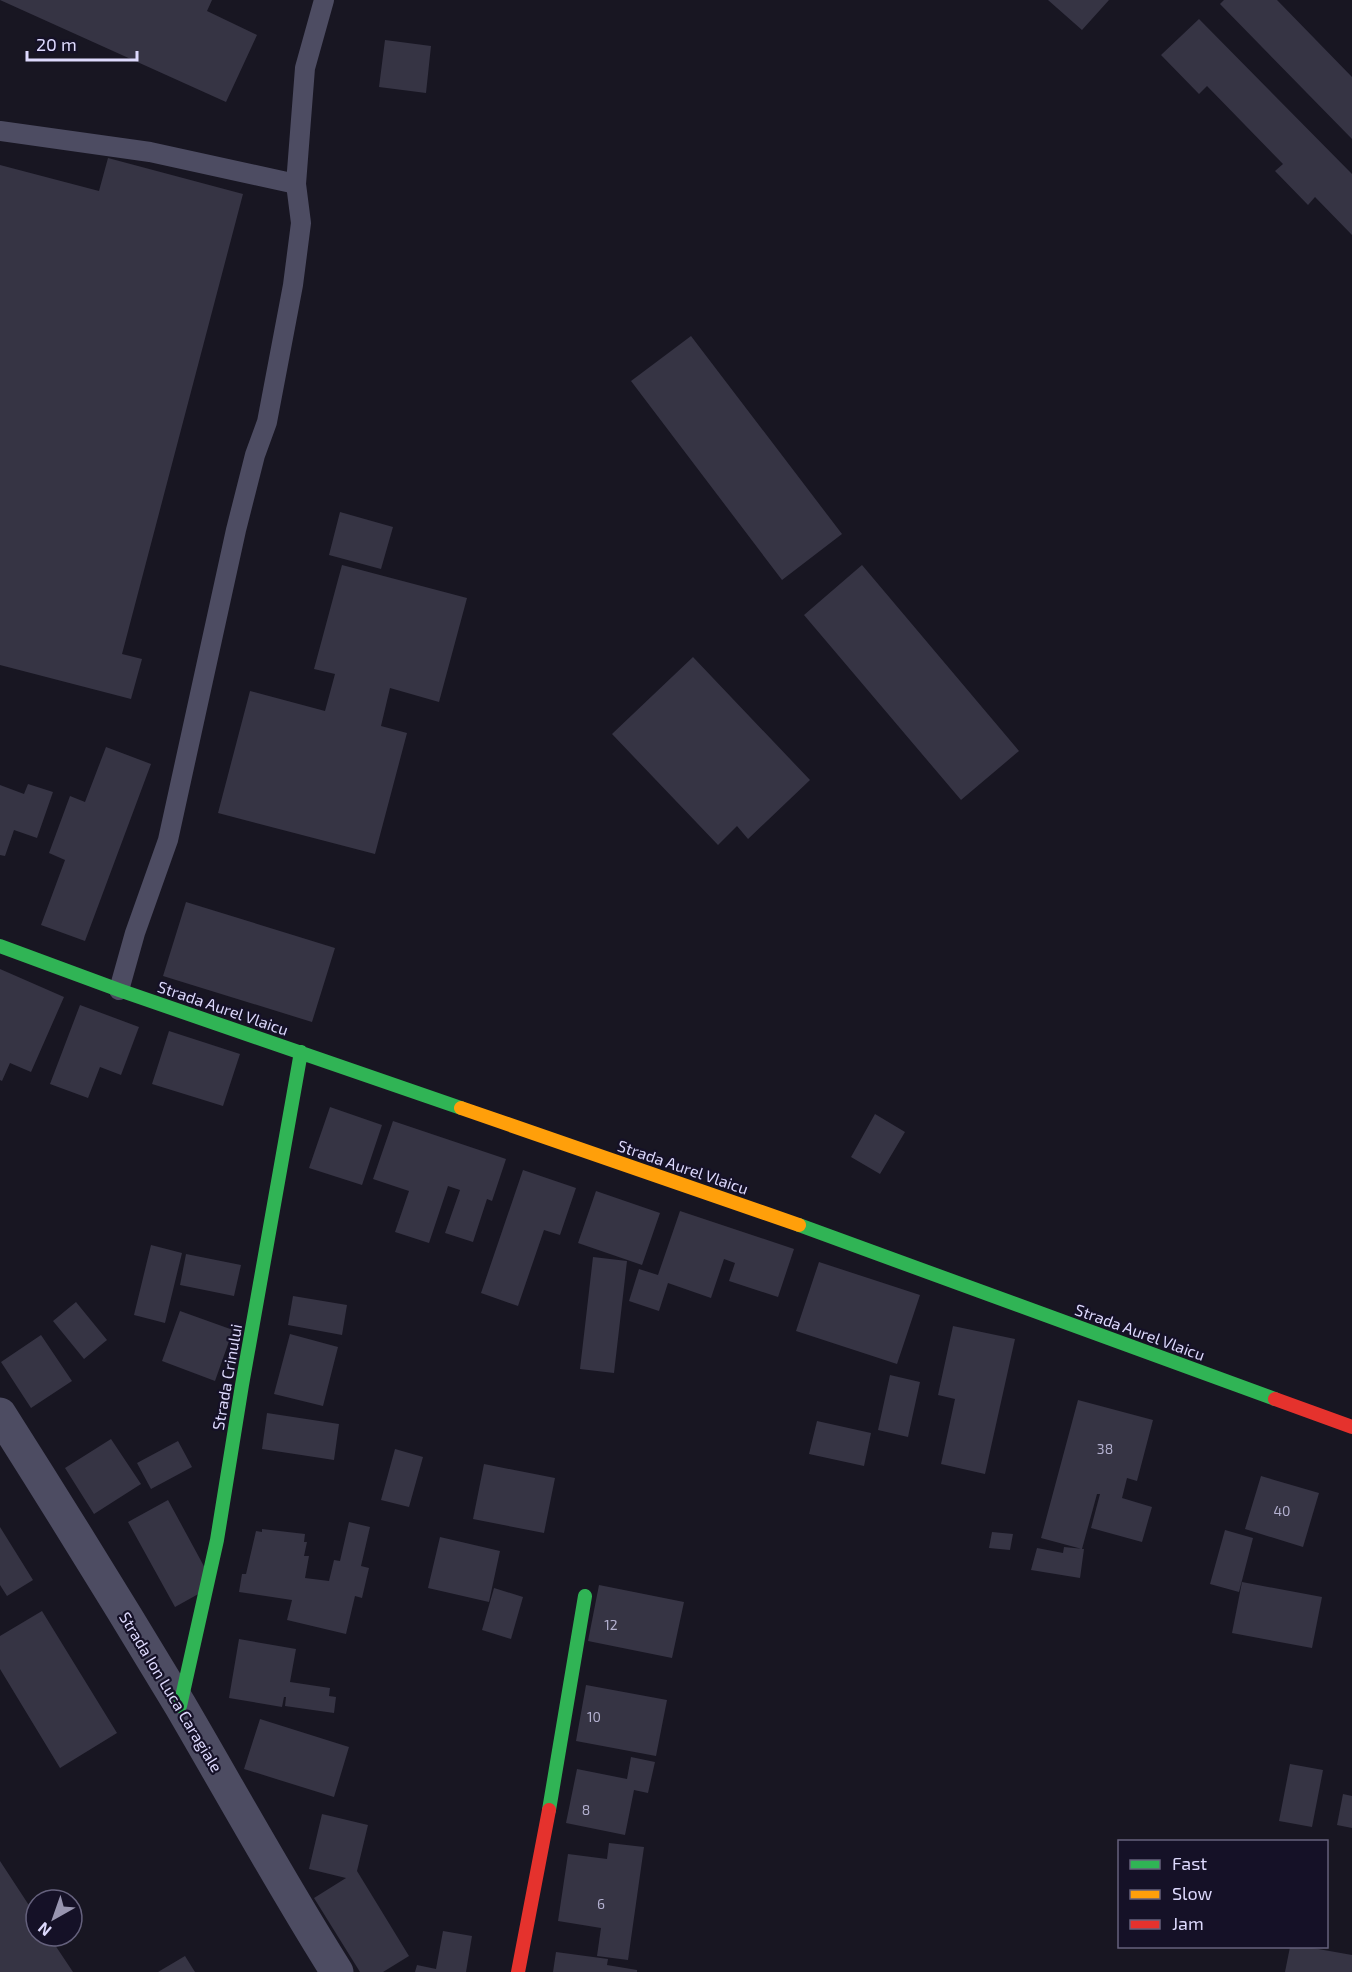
<svg xmlns="http://www.w3.org/2000/svg" width="1352" height="1972" font-family="'Exo 2',sans-serif">
<style>
.building{fill:#363444}
.lines{fill:none;stroke-linecap:round;stroke-linejoin:round}
.lane{stroke:#4d4c62;stroke-width:20}
.street{stroke:#4d4c62;stroke-width:33}
.fast{stroke:#30b455;stroke-width:14}
.slow{stroke:#ff9f0a;stroke-width:14}
.jam{stroke:#e5322d;stroke-width:14}
.labels{text-anchor:middle;stroke-width:4.5;stroke-linejoin:round;paint-order:stroke}
.number-label{font-size:14px;fill:#b3b0cf}
.street-label{font-size:16px;fill:#ddd9fd;stroke:#151127}
</style>
<rect width="100%" height="100%" fill="#181622"/>
<path class="building" d="M0,0H212L207,11L257,35L226,102Z
M1048,0H1109L1082,30Z
M1224,0H1277L1352,77V139L1220,4Z
M1199,19L1352,174V235L1315,197L1308,205L1275,171L1283,164L1207,86L1199,94L1161,55Z
M385,40L431,46L426,93L379,87Z
M108,158L243,194L122,654L142,659L131,699L0,665V165L99,191Z
M691,336L842,534L782,580L631,381Z
M340,512L393,527L381,569L329,555Z
M342,565L467,598L439,702L390,688L381,726L407,733L375,854L218,813L250,691L325,711L335,674L314,669Z
M862,565L1019,751L961,800L804,615Z
M693,657L810,780L748,839L737,826L718,845L612,734Z
M106,747L151,764L85,941L41,925L65,860L49,853L70,796L85,802Z
M28,784L53,792L37,838L14,830L5,856L0,855V785L24,794Z
M186,902L335,948L312,1022L163,976Z
M0,969L64,997L31,1072L10,1063L2,1081L0,1080Z
M80,1005L139,1027L121,1075L100,1067L88,1098L50,1084Z
M169,1031L240,1054L223,1106L152,1084Z
M330,1107L382,1125L362,1185L309,1168Z
M875,1114L905,1132L880,1174L851,1157Z
M393,1121L506,1159L492,1201L487,1199L473,1242L445,1233L460,1190L448,1186L429,1243L395,1232L409,1191L373,1179Z
M523,1170L576,1188L560,1235L544,1230L518,1306L481,1293Z
M596,1191L660,1213L642,1265L578,1243Z
M680,1211L794,1249L778,1297L729,1281L735,1263L724,1259L711,1298L668,1283L659,1311L629,1301L639,1269L658,1275Z
M151,1245L182,1253L165,1323L134,1315Z
M186,1254L241,1265L234,1296L180,1285Z
M593,1257L627,1261L614,1373L580,1369Z
M819,1262L920,1295L897,1364L796,1331Z
M293,1296L347,1305L342,1335L288,1325Z
M76,1302L107,1340L84,1359L53,1321Z
M180,1311L233,1330L215,1381L162,1361Z
M953,1326L1015,1339L985,1474L941,1464L955,1399L938,1395Z
M290,1334L338,1347L323,1406L274,1394Z
M41,1335L72,1381L31,1408L1,1362Z
M890,1375L920,1382L908,1437L878,1430Z
M1078,1400L1153,1420L1137,1481L1127,1478L1122,1498L1152,1507L1142,1542L1091,1528L1100,1494H1097L1082,1549L1041,1538Z
M267,1413L339,1424L334,1460L262,1449Z
M817,1421L871,1433L864,1466L809,1454Z
M111,1439L141,1484L94,1514L65,1468Z
M178,1441L192,1467L151,1489L137,1463Z
M395,1449L423,1457L409,1507L381,1500Z
M484,1464L555,1478L544,1533L473,1519Z
M1261,1476L1319,1493L1303,1547L1245,1529Z
M168,1500L206,1570L202,1592L175,1607L128,1522Z
M349,1522L370,1527L361,1566L369,1568L362,1598L355,1596L346,1634L287,1620L292,1600L239,1592L242,1574H246L256,1531L262,1532V1529L305,1534L304,1542H307L304,1556H309L305,1578L329,1581L334,1560L340,1561Z
M0,1527L33,1580L7,1596L0,1585Z
M1225,1530L1253,1538L1239,1592L1210,1584Z
M992,1532L1013,1534L1010,1550L989,1548Z
M440,1537L500,1551L489,1602L428,1588Z
M1064,1547L1084,1549L1080,1578L1031,1570L1037,1548L1063,1553Z
M1242,1582L1322,1597L1312,1648L1232,1633Z
M599,1585L684,1602L672,1658L588,1641Z
M494,1588L523,1597L511,1639L482,1630Z
M42,1611L117,1733L60,1768L0,1669V1636Z
M239,1639L296,1649L290,1682L330,1688L329,1696L336,1697L334,1713L285,1706L286,1697H284L282,1707L229,1698Z
M586,1685L667,1700L656,1756L576,1741Z
M260,1719L349,1747L334,1797L244,1769Z
M631,1757L655,1762L648,1793L634,1790L625,1835L566,1823L577,1769L627,1779Z
M1290,1764L1323,1770L1312,1827L1279,1821Z
M1343,1794L1352,1796V1828L1337,1825Z
M322,1814L368,1825L357,1871L409,1956L383,1972H360L314,1898L346,1878L309,1869Z
M609,1843L644,1847L628,1960L597,1956L601,1928L558,1921L568,1854L607,1859Z
M0,1861L36,1916V1936H49L73,1972H0Z
M443,1931L472,1936L466,1972H415L417,1965L436,1969Z
M1290,1947H1307L1352,1955V1972H1285Z
M556,1952L608,1959L607,1965L637,1970V1972H553Z
M185,1956L195,1972H158Z"/>
<g class="lines">
<path class="lane" d="M0,131L150,152L296,184
M119,990L135,933L168,840L236,530L255,455L267,422L293,285L301,223L296,184L305,68L324,0"/>
<path class="street" d="M0,1414C61,1510 121,1607 180,1705C232,1794 282,1885 337,1972"/>
<path class="fast" d="M0,946L119,990L461,1108
M799,1225L1275,1399
M180,1706L217,1540L242,1385L301,1052
M549,1810L585,1596"/>
<path class="slow" d="M461,1108L799,1225"/>
<path class="jam" d="M1275,1399L1352,1427
M518,1972L549,1810"/>
</g>
<g class="labels">
<g class="number-label">
<text x="1105" y="1454">38</text>
<text x="1282" y="1516">40</text>
<text x="611" y="1630">12</text>
<text x="594" y="1722">10</text>
<text x="586" y="1815">8</text>
<text x="601" y="1909">6</text>
</g>
<g class="street-label">
<text transform="translate(223 1008) rotate(19)" y="6">Strada Aurel Vlaicu</text>
<text transform="translate(683 1167) rotate(19)" y="6">Strada Aurel Vlaicu</text>
<text transform="translate(1140 1332) rotate(20)" y="6">Strada Aurel Vlaicu</text>
<text transform="translate(227 1377) rotate(-80)" y="6">Strada Crinului</text>
<text transform="translate(171 1692) rotate(59)" y="6">Strada Ion Luca Caragiale</text>
</g>
</g>
<rect x="1118" y="1840" width="210" height="108" fill="#151127" stroke="#65617d" stroke-width="1.5"/>
<rect x="1130" y="1860" width="30" height="9" fill="#30b455" stroke="#65617d" stroke-width="1.5"/>
<text x="1172" y="1870" font-size="18" fill="#ddd9fd">Fast</text>
<rect x="1130" y="1890" width="30" height="9" fill="#ff9f0a" stroke="#65617d" stroke-width="1.5"/>
<text x="1172" y="1900" font-size="18" fill="#ddd9fd">Slow</text>
<rect x="1130" y="1920" width="30" height="9" fill="#e5322d" stroke="#65617d" stroke-width="1.5"/>
<text x="1172" y="1930" font-size="18" fill="#ddd9fd">Jam</text>
<g transform="translate(54 1918) rotate(220)"><circle r="28" fill="#151127" stroke="#65617d" stroke-width="1.5"/>
<path d="M0-4.5L10 22L0 15L-10 22Z" fill="#9895b0"/>
<text y="-9" font-size="16" font-weight="bold" text-anchor="middle" fill="#ddd9fd">N</text>
</g>
<path d="M27 51v9h110v-9" fill="none" stroke="#ddd9fd" stroke-width="3"/>
<text x="36" y="51" font-size="18" fill="#ddd9fd" stroke="#151127" stroke-width="4.5" paint-order="stroke">20 m</text>
</svg>
